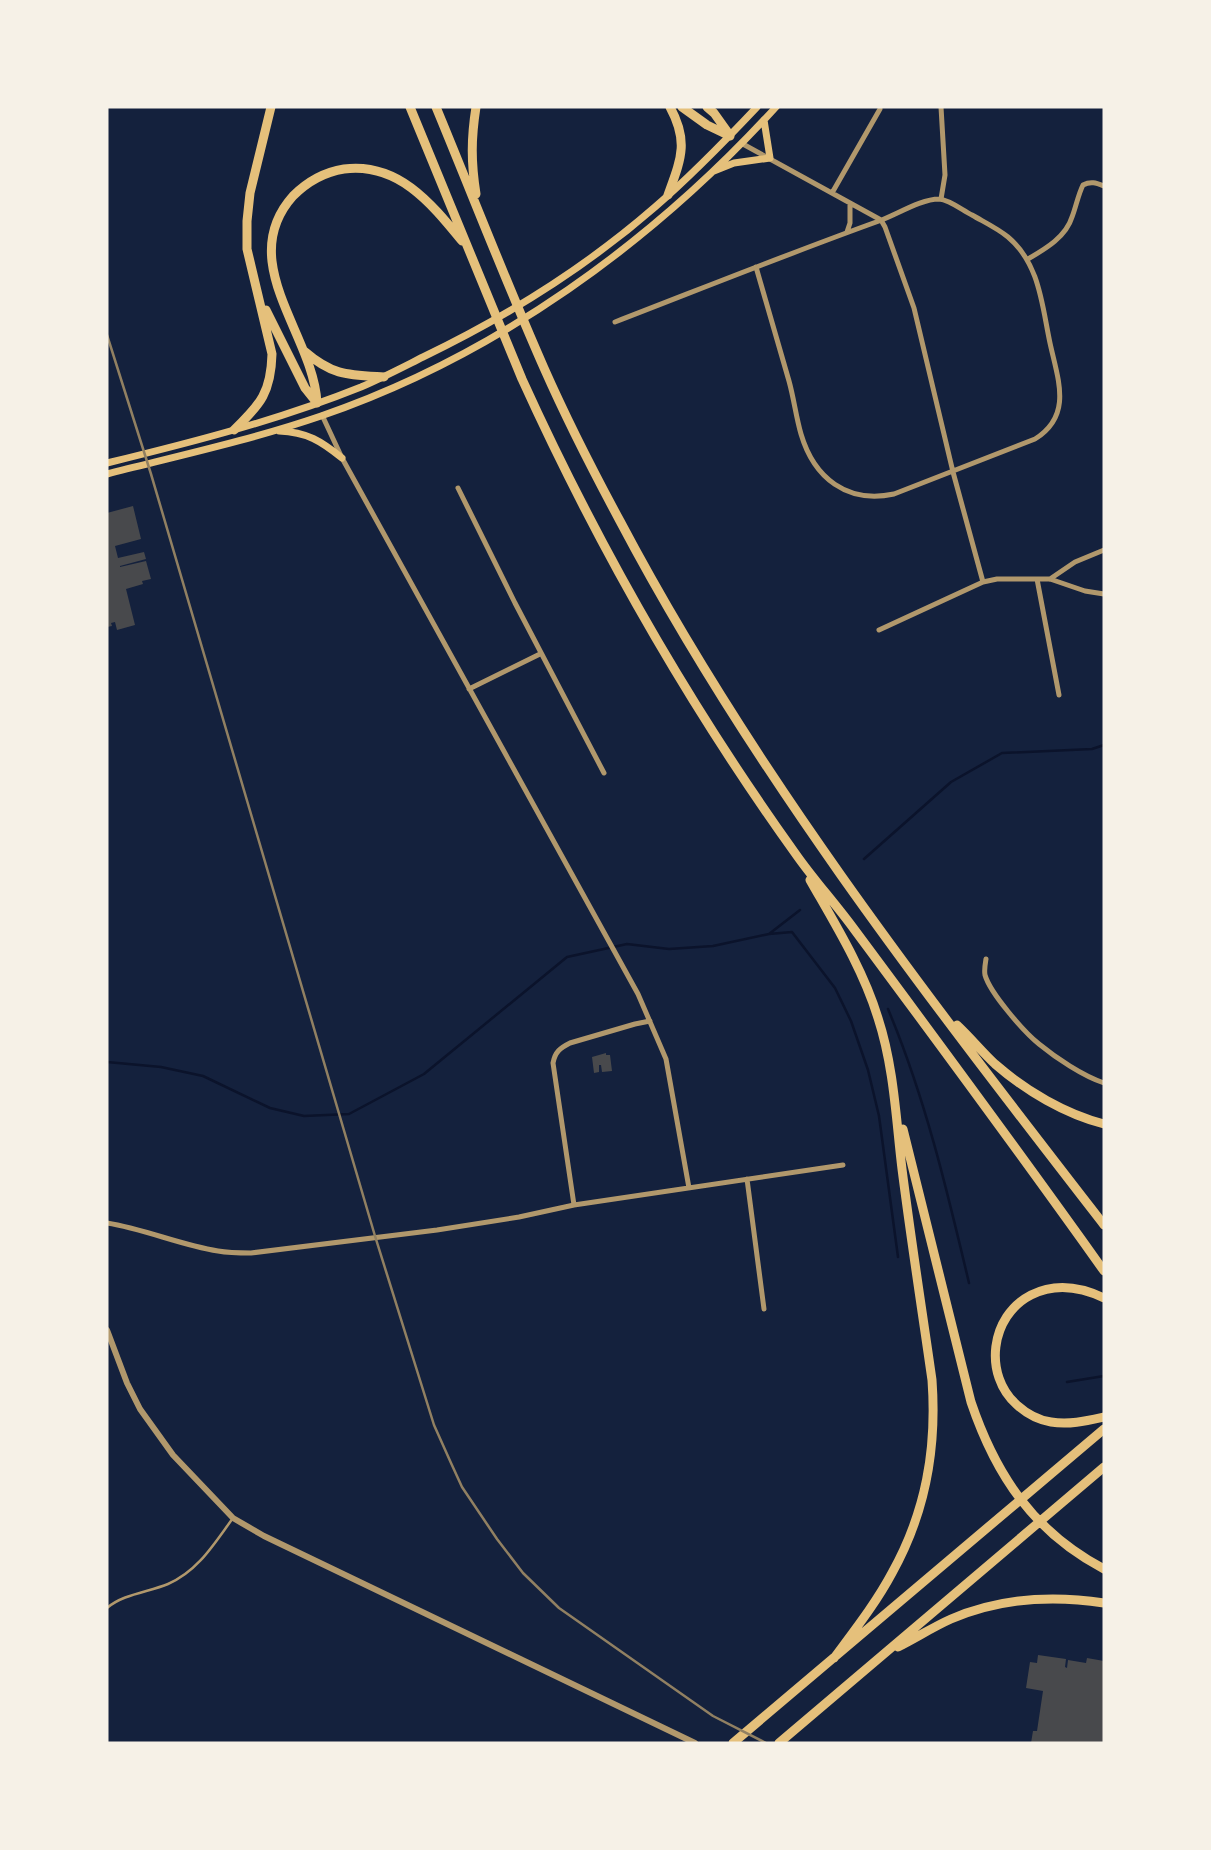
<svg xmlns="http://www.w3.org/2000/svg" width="1211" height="1850" font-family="'Zilla Slab',serif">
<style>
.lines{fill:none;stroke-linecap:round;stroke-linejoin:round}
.stream{stroke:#0b132b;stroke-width:2.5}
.building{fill:#48494c}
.service{stroke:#b1986c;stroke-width:2.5}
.minor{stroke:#b1986c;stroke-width:5}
.tertiary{stroke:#b1986c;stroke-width:6}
.secondary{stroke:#e5c07b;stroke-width:7}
.motorway{stroke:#e5c07b;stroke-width:9}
.rail{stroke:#918062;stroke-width:2.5}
</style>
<rect width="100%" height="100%" fill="#14213d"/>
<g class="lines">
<path class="stream" d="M864,859L951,782L1002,753L1092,749L1104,745
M769,934L792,932L835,988L851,1021L868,1070L879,1116L898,1257
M888,1009C925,1097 947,1190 969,1283
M107,1062L161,1067L203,1076L270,1108L304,1116L349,1114L424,1074L567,957L627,944L669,949L713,946L769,934L800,910
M1067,1382L1104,1376"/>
</g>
<path class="building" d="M133,506L141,539L115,546L118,558L144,552L146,559L120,566V567L146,561L151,579L142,581L143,584L126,589L135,625L117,630L115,622L111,623L112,626L107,627V513Z
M606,1053V1055H610L612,1071L602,1072L601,1065H599V1072L594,1073L592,1057Z
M1038,1655L1066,1659L1065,1667L1067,1668L1068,1660L1086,1663L1087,1658L1104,1661V1743H1031L1033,1731H1037L1043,1691L1026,1688L1030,1662L1037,1663Z"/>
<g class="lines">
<path class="service" d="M107,1608C123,1594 149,1592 168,1584C198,1571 214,1544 233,1518"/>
<path class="minor" d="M941,107L945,175L941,199
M741,143L881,220L885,227L914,308L953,472L983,582
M832,193L880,109
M847,232L850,223V203
M1028,259C1045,249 1066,237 1072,217C1076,207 1078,195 1083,185C1091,181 1096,183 1104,186
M615,322C703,288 790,253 879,221C896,215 921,199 939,199C950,200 962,210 972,215C984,222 997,228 1008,237C1040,264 1042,306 1050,343C1058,380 1073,415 1035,439L894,494C847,504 814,478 801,434C796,417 794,399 789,381C778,343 767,305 756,267
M322,415L342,458L638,994L666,1059L689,1188
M458,488L515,603L604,773
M1037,579L1059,695
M1050,579L1075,562L1104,550
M879,630L983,582L997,579H1050L1085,591L1104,594
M469,689L540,654
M986,959C985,965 984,970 985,975C990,993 1024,1032 1039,1044C1056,1058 1083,1076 1104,1083
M747,1179L764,1309
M574,1205L553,1063C555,1052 560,1048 570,1043L635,1024L650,1021
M107,1223C145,1229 180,1245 218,1251C229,1253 241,1253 251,1253L437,1230L519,1217L574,1205L843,1165"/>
<path class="tertiary" d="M107,1330L127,1383L140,1409L173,1455L233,1518L264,1536L695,1743"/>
<path class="secondary" d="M714,171L734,163L770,158L764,120
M279,431C307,432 321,441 342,458
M107,463C193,442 279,420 361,387C382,378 403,367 423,357C506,317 585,268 655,207C691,176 724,142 757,107
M107,474C178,456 251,440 321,416C496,356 653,242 776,107"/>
<path class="motorway" d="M410,107L522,379C597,544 689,705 795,853C813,879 835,903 854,929C938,1042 1022,1156 1104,1271
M436,107C472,194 506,282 544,368C567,420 593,471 620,521C753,773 930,1000 1104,1225
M476,107C471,139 471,162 476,194
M682,107L707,125L730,136
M707,107L714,113L729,134
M668,195C681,159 689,142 670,107
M266,310L305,388L317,403
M304,351C333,376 348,375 384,377
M317,403C314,335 234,262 293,196C307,182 325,172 344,169C398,162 431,203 462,241
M234,430C261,404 271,392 272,354L247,249V221L250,193L271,107
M810,880C835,924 863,969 878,1018C894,1067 896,1119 902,1169C911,1240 922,1310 932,1380C937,1449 926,1512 892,1573C876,1603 854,1631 834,1658
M957,1025C970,1037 982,1052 995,1064C1026,1091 1065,1114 1104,1124
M903,1129L971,1402C996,1476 1034,1532 1104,1569
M1104,1298C1081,1287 1055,1283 1031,1295C990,1316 983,1375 1017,1405C1027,1414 1038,1420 1051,1422C1069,1425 1086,1421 1104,1417
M898,1647C916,1638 933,1627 951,1619C1000,1598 1052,1595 1104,1603
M733,1743L1104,1429
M779,1743L1104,1467"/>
<path class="rail" d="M107,335L151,474L375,1236L434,1425L451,1463L462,1487L497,1539L523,1573L559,1608L713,1716L766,1743"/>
</g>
<rect width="1211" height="1850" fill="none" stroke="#f6f1e7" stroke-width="217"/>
</svg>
